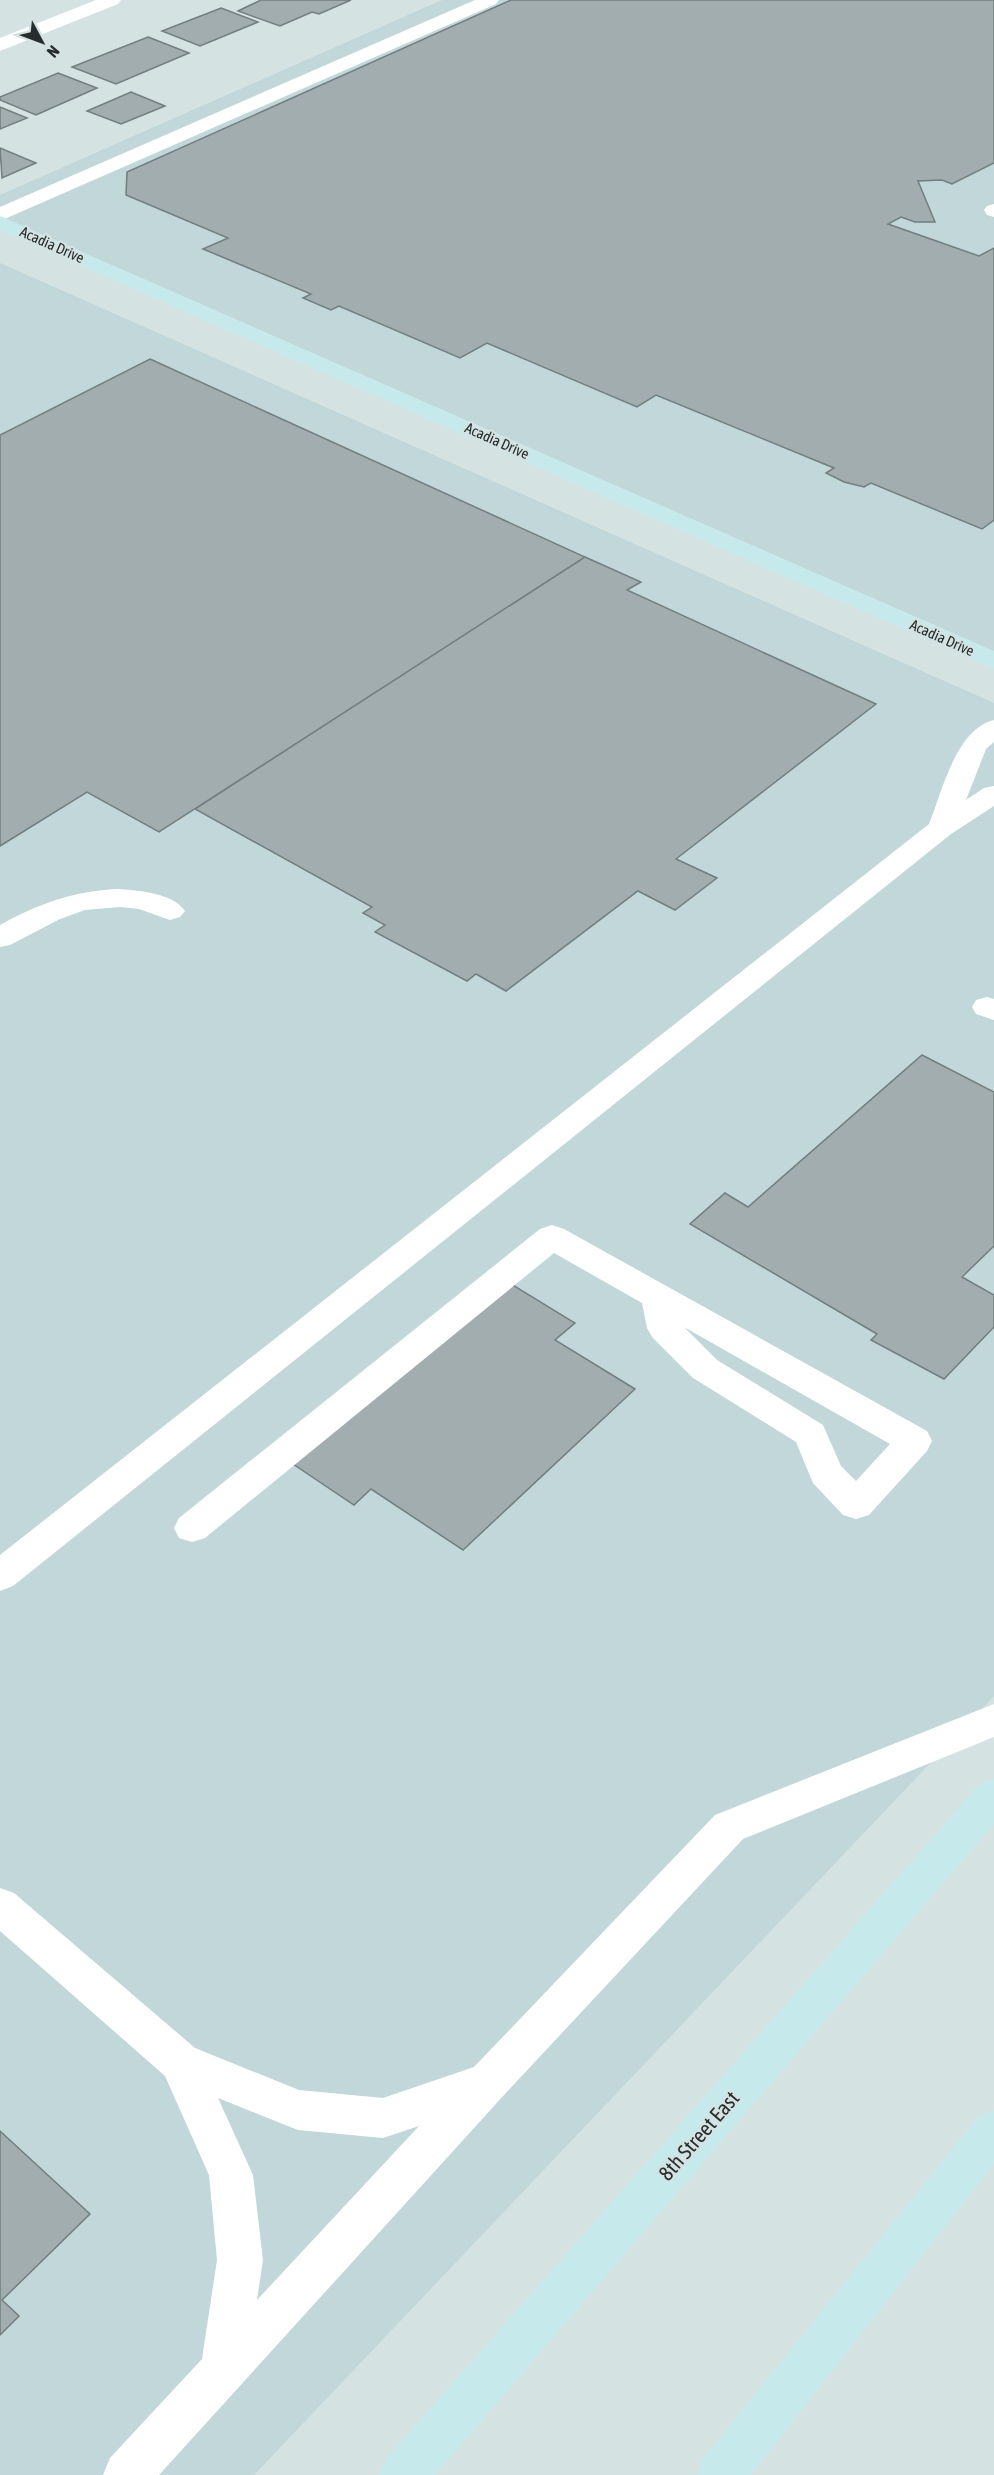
<svg xmlns="http://www.w3.org/2000/svg" width="994" height="2475" font-family="'Asap Condensed',sans-serif">
<style>
.built{fill:#c2d7d9}
.building{fill:#a1adae;stroke:#737e7f;stroke-width:1.5}
.lines{fill:none;stroke-linecap:round;stroke-linejoin:round}
.lane{fill:#fff;fill-rule:evenodd}
.street{fill:#fff;fill-rule:evenodd}
.secondary{fill:#c6e9ec;fill-rule:evenodd}
.labels{text-anchor:middle;stroke-width:4.5;stroke-linejoin:round;paint-order:stroke}
.far-street-label{font-size:15px;fill:#272c2c;stroke:#d5e2e2}
.near-street-label{font-size:21px;fill:#272c2c;stroke:#d5e2e2}
</style>
<rect width="100%" height="100%" fill="#d5e2e2"/>
<path class="built" d="M442,0H994V661L0,222V195Z
M0,263L994,703V1696L254,2475H0Z"/>
<path class="building" d="M261,0H351L319,14L312,12L280,26L238,11Z
M511,0H994V163L952,184L942,180L918,181L935,222H915L901,217L888,224L979,256L994,248V520L982,529L871,483L864,487L844,482L826,473L834,468L656,395L637,407L487,343L460,358L339,306L331,310L303,298L311,294L203,249L228,238L126,195L127,172Z
M221,8L258,22L200,46L162,31Z
M148,37L189,53L116,84L72,67Z
M58,73L97,88L36,115L0,100V97Z
M131,92L165,106L121,124L87,111Z
M0,107L27,118L0,129Z
M0,148L36,163L2,178Z
M150,359L585,557L159,832L87,792L0,846V435Z
M585,557L641,582L627,590L876,704L676,859L717,878L675,910L638,891L506,991L476,974L467,981L375,932L385,925L363,913L372,907L195,809Z
M922,1055L994,1092V1246L962,1277L994,1295V1327L944,1379L871,1340L877,1334L690,1224L725,1193L748,1207Z
M503,1279L575,1323L555,1340L635,1389L463,1550L371,1489L354,1505L290,1462Z
M0,2131L90,2214L2,2300L19,2316L0,2335Z"/>
<g class="lines">
<path class="lane" d="M475,0H499L496,4L0,221V207Z
M994,204V217L987,215L984,210L987,206Z
M994,720V742L986,749L966,800L984,788L994,786V806L951,834L13,1586L0,1591V1555L929,824C942,792 956,729 994,720Z
M120,889C140,891 173,893 185,911L180,917L170,920L139,909L120,907L85,910L60,919L10,945L0,947V925C37,904 77,890 120,889Z
M987,997L994,999V1020L976,1014L972,1007L976,1000Z
M552,1225L564,1229L927,1431L932,1441L927,1451L869,1515L856,1519L843,1515L813,1483L796,1442L693,1378L652,1337L647,1328L642,1303L554,1253L205,1538L192,1542L179,1538L174,1528L179,1518L540,1229ZM684,1327L890,1444L856,1481L841,1466L823,1425L717,1360Z
M994,1704V1737L743,1839L504,2095L159,2475H103L110,2458L202,2359L217,2260L209,2175L165,2076L0,1931V1888L14,1893L195,2048L299,2090L383,2098L474,2067L715,1815ZM218,2098L298,2130L383,2138L419,2126L257,2300L263,2260L253,2175Z"/>
<path class="street" d="M96,0H121L118,4L0,51V38Z"/>
<path class="secondary" d="M0,216L994,651V669L0,230Z
M994,1779V1824L435,2475H380L387,2458L980,1784Z
M994,2110V2164L751,2475H697L704,2458L979,2116Z"/>
</g>
<g class="labels">
<g class="far-street-label">
<text transform="translate(52 245) rotate(24)" y="5">Acadia Drive</text>
<text transform="translate(497 441) rotate(24)" y="5">Acadia Drive</text>
<text transform="translate(942 638) rotate(24)" y="5">Acadia Drive</text>
</g>
<g class="near-street-label">
<text transform="translate(699 2136) rotate(-49)" y="7">8th Street East</text>
</g>
</g>
<g transform="translate(42 42) rotate(131)" stroke="#d5e2e2" stroke-width="4.5" paint-order="stroke">
<path d="M0-4.5L10 22L0 15L-10 22Z" fill="#272c2c"/>
<text y="-9" font-size="16" font-weight="bold" text-anchor="middle" fill="#272c2c">N</text>
</g>
</svg>
